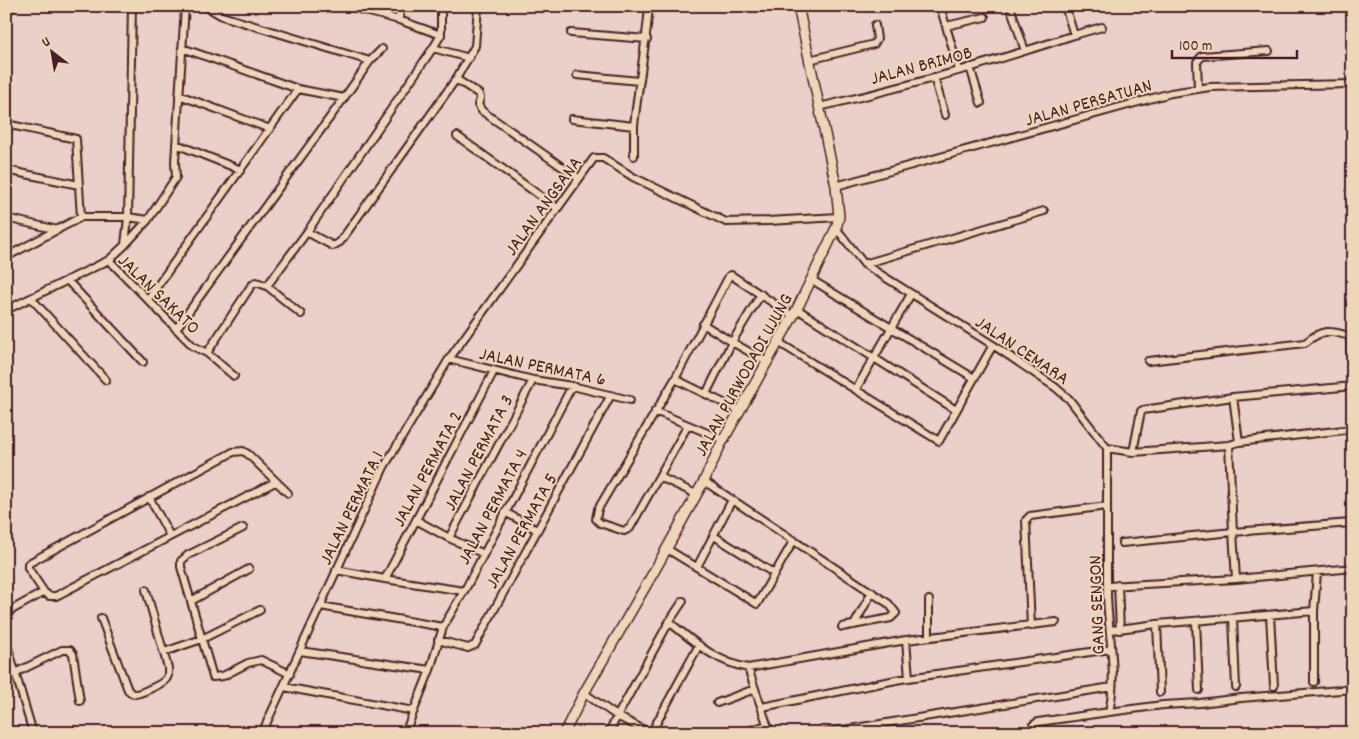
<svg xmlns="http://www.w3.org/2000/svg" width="1359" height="739" font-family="Dekko,sans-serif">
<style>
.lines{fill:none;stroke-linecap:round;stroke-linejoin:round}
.street-casing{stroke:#4a1f2b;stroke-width:10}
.secondary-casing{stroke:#4a1f2b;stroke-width:12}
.street{stroke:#eed7b7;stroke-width:6}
.secondary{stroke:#eed7b7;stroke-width:9}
.labels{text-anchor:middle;stroke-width:4;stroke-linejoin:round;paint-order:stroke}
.street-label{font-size:19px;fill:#4a1f2b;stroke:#eed7b7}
</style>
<rect width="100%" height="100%" fill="#e9d0c8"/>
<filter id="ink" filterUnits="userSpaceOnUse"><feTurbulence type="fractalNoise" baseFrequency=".02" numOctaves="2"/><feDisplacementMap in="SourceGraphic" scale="10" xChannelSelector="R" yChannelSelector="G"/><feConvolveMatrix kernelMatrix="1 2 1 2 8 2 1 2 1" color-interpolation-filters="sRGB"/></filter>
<g filter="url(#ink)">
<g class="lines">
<g class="street-casing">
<path id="street" d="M205,6L222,16L370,61
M347,6L399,20L441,35
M940,6L959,70
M1010,6L1025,51
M10,9L11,6
M399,20L400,6
M946,26L985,17
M571,33L647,39
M1074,35L1102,27
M182,48L298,89L344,98
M433,48L469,58
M809,60L874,44L877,39L875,25
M970,67L981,103
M577,75L639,81
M934,77L945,115
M456,79L479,94L480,98L478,105L482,111L578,178
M1198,89L1197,62L1202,56L1269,51
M179,95L270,129
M819,107C905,87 991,63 1074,35L1065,6
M572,119L634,126C638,86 646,46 649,6
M6,124L76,139L81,217
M457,136L557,208
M176,144L241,170
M634,156V126
M6,170L79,185
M836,186L1171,93L1210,87L1353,84
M6,218L58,230
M836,228L864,264L993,345L1055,387L1069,399L1107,448L1133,452L1229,445L1239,442L1353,429
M307,232L333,246L340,242L456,79L475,46L478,6
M125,245L148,220L176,177L175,162L185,6
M6,257L81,217H128L148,220
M109,260L125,245L128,217L132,6
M864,264L1044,211
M67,280L143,362
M812,280L974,378
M267,286L301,314
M31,298L106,380
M148,299L298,89
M797,309L956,410
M6,310L109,260L193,346L207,353L234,376
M703,324L732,342L767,362
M176,329L344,98L370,61L382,49
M778,342L939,441L993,345
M207,353L251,286L256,282L267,286L307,232L433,48L441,35V6
M449,359L533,380L572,386L630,400
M1148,361L1305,343C1322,329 1329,330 1350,336L1351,353H1353
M675,379L740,411
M856,389L911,294
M706,394L732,342L761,294
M1233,397L1239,442
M655,411L724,440
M688,425L630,528L624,531L600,523L596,519L598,509L675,379L729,276L731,275L793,316
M1229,445L1233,532L1351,523
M1133,452L1141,411L1143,410L1233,397L1353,386
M660,477L696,494
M704,481L889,604L896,613L891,618L842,627
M149,497L170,536
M505,512L537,530
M416,520L449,538L484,554
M243,528L188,555L181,561V567L213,677L223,676L248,663L261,660L290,674
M714,536L775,574
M449,538L533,380
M1122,543L1233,532L1236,579
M667,549L757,604L794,540
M697,567L732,500
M336,570L385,579L464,591
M385,579L494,371
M1118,585L1120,630
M1108,586L1236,579L1353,568
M44,592L28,568V564L31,562L233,452L243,451L248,454L288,493
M929,600V637
M191,601L249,569
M320,606L443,627
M6,613L44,592L49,596H56L275,482
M1270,615L1274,686
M101,618L128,690C131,692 131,694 135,694C140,694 162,684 165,680C169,677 168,673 168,668L146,590
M1233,618L1236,687
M1196,621L1199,690
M669,622C696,643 714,661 748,668L906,640L1056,622
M1157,624L1160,692
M854,625L872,592
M1031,626L1026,520L1030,516L1107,506
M1111,630L1157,624L1314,611
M438,640L468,648L475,645L611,395
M906,640L909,678
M6,641L33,733
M300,651L430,670
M164,652L202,639L260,610
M748,668L770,733
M15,673L62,650H70L73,654L80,701
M1314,682V611L1317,572
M284,687L414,711
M584,693L617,716L650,733
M717,703L755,689
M762,707L901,679L1111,649
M1109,712L1163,705L1200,703L1241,698L1353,689
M262,733L384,467L449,359L594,158H603L633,177L726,222L768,221L839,217
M405,733L430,670L443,627L467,586L572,386
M608,733L669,622L683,601
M651,733L699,645
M742,733L767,725
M824,733L1112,687
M1034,733L1033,725L1038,722L1109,712C1118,673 1108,633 1107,594C1107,545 1107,497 1107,448"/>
</g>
<g class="secondary-casing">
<path id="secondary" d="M564,733L584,693L656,568L704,481L721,444L797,309L836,228L839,217L836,186L798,6"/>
</g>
<use href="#street" class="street"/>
<use href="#secondary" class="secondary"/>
</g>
</g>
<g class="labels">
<g class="street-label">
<text transform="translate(921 64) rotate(-15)" y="7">JALAN BRIMOB</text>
<text transform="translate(1088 101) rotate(-16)" y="7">JALAN PERSATUAN</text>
<text transform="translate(542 205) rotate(-54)" y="7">JALAN ANGSANA</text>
<text transform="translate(160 293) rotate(44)" y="7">JALAN SAKATO</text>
<text transform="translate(1023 349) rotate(34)" y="7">JALAN CEMARA</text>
<text transform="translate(543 365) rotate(12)" y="7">JALAN PERMATA 6</text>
<text transform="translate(742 374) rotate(-61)" y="7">JALAN PURWODADI UJUNG</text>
<text transform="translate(477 452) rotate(-62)" y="7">JALAN PERMATA 3</text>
<text transform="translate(426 468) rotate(-62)" y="7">JALAN PERMATA 2</text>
<text transform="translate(491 506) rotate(-62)" y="7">JALAN PERMATA 4</text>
<text transform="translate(350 507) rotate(-64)" y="7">JALAN PERMATA 1</text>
<text transform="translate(520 530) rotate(-61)" y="7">JALAN PERMATA 5</text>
<text transform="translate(1095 605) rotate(-92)" y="7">GANG SENGON</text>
</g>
</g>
<rect width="1359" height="739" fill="none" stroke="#eed7b7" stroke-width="25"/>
<rect x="12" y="12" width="1334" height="714" fill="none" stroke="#4a1f2b" stroke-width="2" filter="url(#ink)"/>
<g transform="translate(52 52) rotate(329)" stroke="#eed7b7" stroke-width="4" paint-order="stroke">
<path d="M0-4L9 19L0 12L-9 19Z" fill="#4a1f2b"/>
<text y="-8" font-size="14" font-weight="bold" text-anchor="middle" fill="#4a1f2b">U</text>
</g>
<path d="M1172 50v8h125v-8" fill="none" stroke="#4a1f2b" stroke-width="2.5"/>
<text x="1179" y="50" font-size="15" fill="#4a1f2b" stroke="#eed7b7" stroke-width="4" paint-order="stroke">100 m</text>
</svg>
